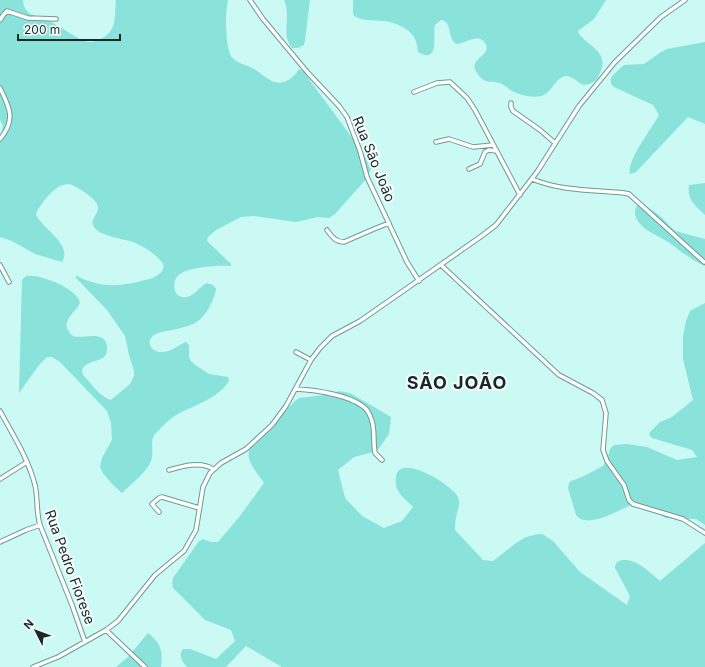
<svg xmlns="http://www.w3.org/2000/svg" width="705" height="667" font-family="Inter,sans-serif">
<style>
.green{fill:#8ae3da}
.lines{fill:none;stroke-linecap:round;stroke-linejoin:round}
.minor-casing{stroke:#6e9a95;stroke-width:5.5}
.minor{stroke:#fff;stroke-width:3.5}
.labels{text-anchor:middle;stroke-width:4;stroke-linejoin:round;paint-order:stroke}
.street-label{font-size:14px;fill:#182928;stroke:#f5fefd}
.district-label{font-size:18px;font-weight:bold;letter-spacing:1px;fill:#182928;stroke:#f5fefd}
</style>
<rect width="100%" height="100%" fill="#cbf9f4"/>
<path class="green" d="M0,0H23C23,4 24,8 27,11C31,16 40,17 46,20C59,24 79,42 90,42C97,42 108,36 111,30C116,24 115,8 116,0H228C225,13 225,44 231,56C235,63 245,64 252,68C259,71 264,77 270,80C282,87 293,79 299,69L303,71L364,154L371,168L368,177L335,214L329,218L318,217L296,222L254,216L241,217L216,230L208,237L207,241L231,264V266C220,265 189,267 180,274C170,281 173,300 187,297C195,295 200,286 207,283L213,285L216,289C214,301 205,319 193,324C186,327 179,328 172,330C166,331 159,332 154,335C145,342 151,351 160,352C170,353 178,345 186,342L189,345V355L190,360L194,364L209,374L228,377L229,381C219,398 195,405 178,414C170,418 163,426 157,432C148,440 155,451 151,461C147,472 130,485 122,493L112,484L103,473L100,467L102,458L112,440L111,423L107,411L60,362L52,357H47L39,365L19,393L22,280L26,276C40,274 77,288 80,303C77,310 68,316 67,323C66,326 67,329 69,331C70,333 71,335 73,336C82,340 109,327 107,351C106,363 86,359 82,370L83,375C91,383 100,397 111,400L130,384L134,376V371L129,355L125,336L107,310L75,277L77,276C100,288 121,287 145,280C151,279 161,275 163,269C165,264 160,260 157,257C150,250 142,246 133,242C124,239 99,236 94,227C89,220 98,215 98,208C99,200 77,186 69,184C66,184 63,185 60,186C52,190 38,206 36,215C43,229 73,245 62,262L35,254L12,241L0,237V139L3,126L0,120Z
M284,0H310L305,40L304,45L298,48H292C280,33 292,18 284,0Z
M353,0H606L594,19L578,31C581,44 613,50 599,75C596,82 591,84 584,85C578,83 572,75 565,76C556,78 552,91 544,95C536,99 519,95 512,91C507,88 504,84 499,83C494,81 488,83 484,80C481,78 479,76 477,73C467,58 491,57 486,45C480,31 465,44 456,44C446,35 453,22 441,20L435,25C432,34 441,65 418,52C417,47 417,42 414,37C409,28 392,21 382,21C372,20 363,21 354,16L353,12Z
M705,42V124L688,117L636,172L630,174C626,161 653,127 659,115L653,105L614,87L611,84V78L614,74L624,65L644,64L661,52L667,49Z
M705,183V215C695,205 687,200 689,185Z
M638,204H643L659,215L675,231L705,239V266C691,260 681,251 668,242C659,236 644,231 638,221C634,215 634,209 638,204Z
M705,303V525L696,519L666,518L636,503C623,507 588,531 576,515L568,488L569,483L571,481L582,477L603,466L608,457L610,449L614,445L626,444L647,447L677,460L697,457L692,450L652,438L650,436L649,433L660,422L672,417L693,400L683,359V336L686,321L690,311Z
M339,391L350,393L391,417L389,434L377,451L354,457L338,470L345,498L362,516L384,528L402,521L413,507C409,502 402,498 399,492C396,488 395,482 396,477C399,452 452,485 458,497C461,504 457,511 456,518C455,522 455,526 455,530L483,560L493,561L516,543L526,537L538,534H542L553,541L580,572L627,605L630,596L615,568C615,556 633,560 640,565C647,569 654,576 660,581L705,543V667H282L246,646L226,667H187C182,661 178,656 183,649H190L216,659L235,641L231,630L205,620L173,588L172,583L173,578L199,541L203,539L211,542H218L240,516L264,483C257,472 243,459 251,446L295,401L299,398L332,394Z
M148,633C161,644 163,650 161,667H116L128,657Z"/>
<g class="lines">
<g class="minor-casing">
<path id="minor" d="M250,0L263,19L308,73L339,106L347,117L360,151L367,177L407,262L419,281
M0,20L4,14L7,11L28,18L56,19
M0,88C10,108 16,120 0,139
M414,92L437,83L450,82L467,98L475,110L520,195
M511,103V107L513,111L540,130L555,143
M436,142L449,139L473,147L493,145
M469,169L480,164L485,152L489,150L496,151
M532,179C561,191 593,190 624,193L629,194L704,262
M327,230C332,237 336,242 344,242L374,229L389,223
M0,265L9,282
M441,265L559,375L593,393L602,400L606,413L603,450L607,461L624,485L629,500L633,504L683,519L705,533
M296,352L311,360
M296,389C315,390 353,395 367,410C369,413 371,418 372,421C375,431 373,443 375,453L382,460
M0,411C13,435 28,458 35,485C38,498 36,512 40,525L72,605L85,642
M169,470C183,466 201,461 213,469
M0,479L27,462
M159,512L152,504L159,498L162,497L199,508
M0,542L26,530L40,525
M106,630L145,667
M33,667L58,657L106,630L118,621L155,575L184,551L196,530L203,487L210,473L221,463L246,449L272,425L286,406L311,360L320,348L332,336L360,321L416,282L483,235L496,225L537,172L579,106L615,62L661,17L685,0"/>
</g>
<use href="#minor" class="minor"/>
</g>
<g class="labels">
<g class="street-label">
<text transform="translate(374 159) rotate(68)" y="5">Rua São João</text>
<text transform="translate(70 567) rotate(70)" y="5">Rua Pedro Fiorese</text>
</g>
<g class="district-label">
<text x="457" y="389">SÃO JOÃO</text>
</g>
</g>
<g transform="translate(36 631) rotate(312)" stroke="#f5fefd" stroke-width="3" paint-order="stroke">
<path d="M0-3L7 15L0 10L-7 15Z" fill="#182928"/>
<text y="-6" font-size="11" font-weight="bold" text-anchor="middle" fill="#182928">N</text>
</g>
<path d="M18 34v6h102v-6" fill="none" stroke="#182928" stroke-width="2"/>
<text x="24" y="34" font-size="12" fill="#182928" stroke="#f5fefd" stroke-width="3" paint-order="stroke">200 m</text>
</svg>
